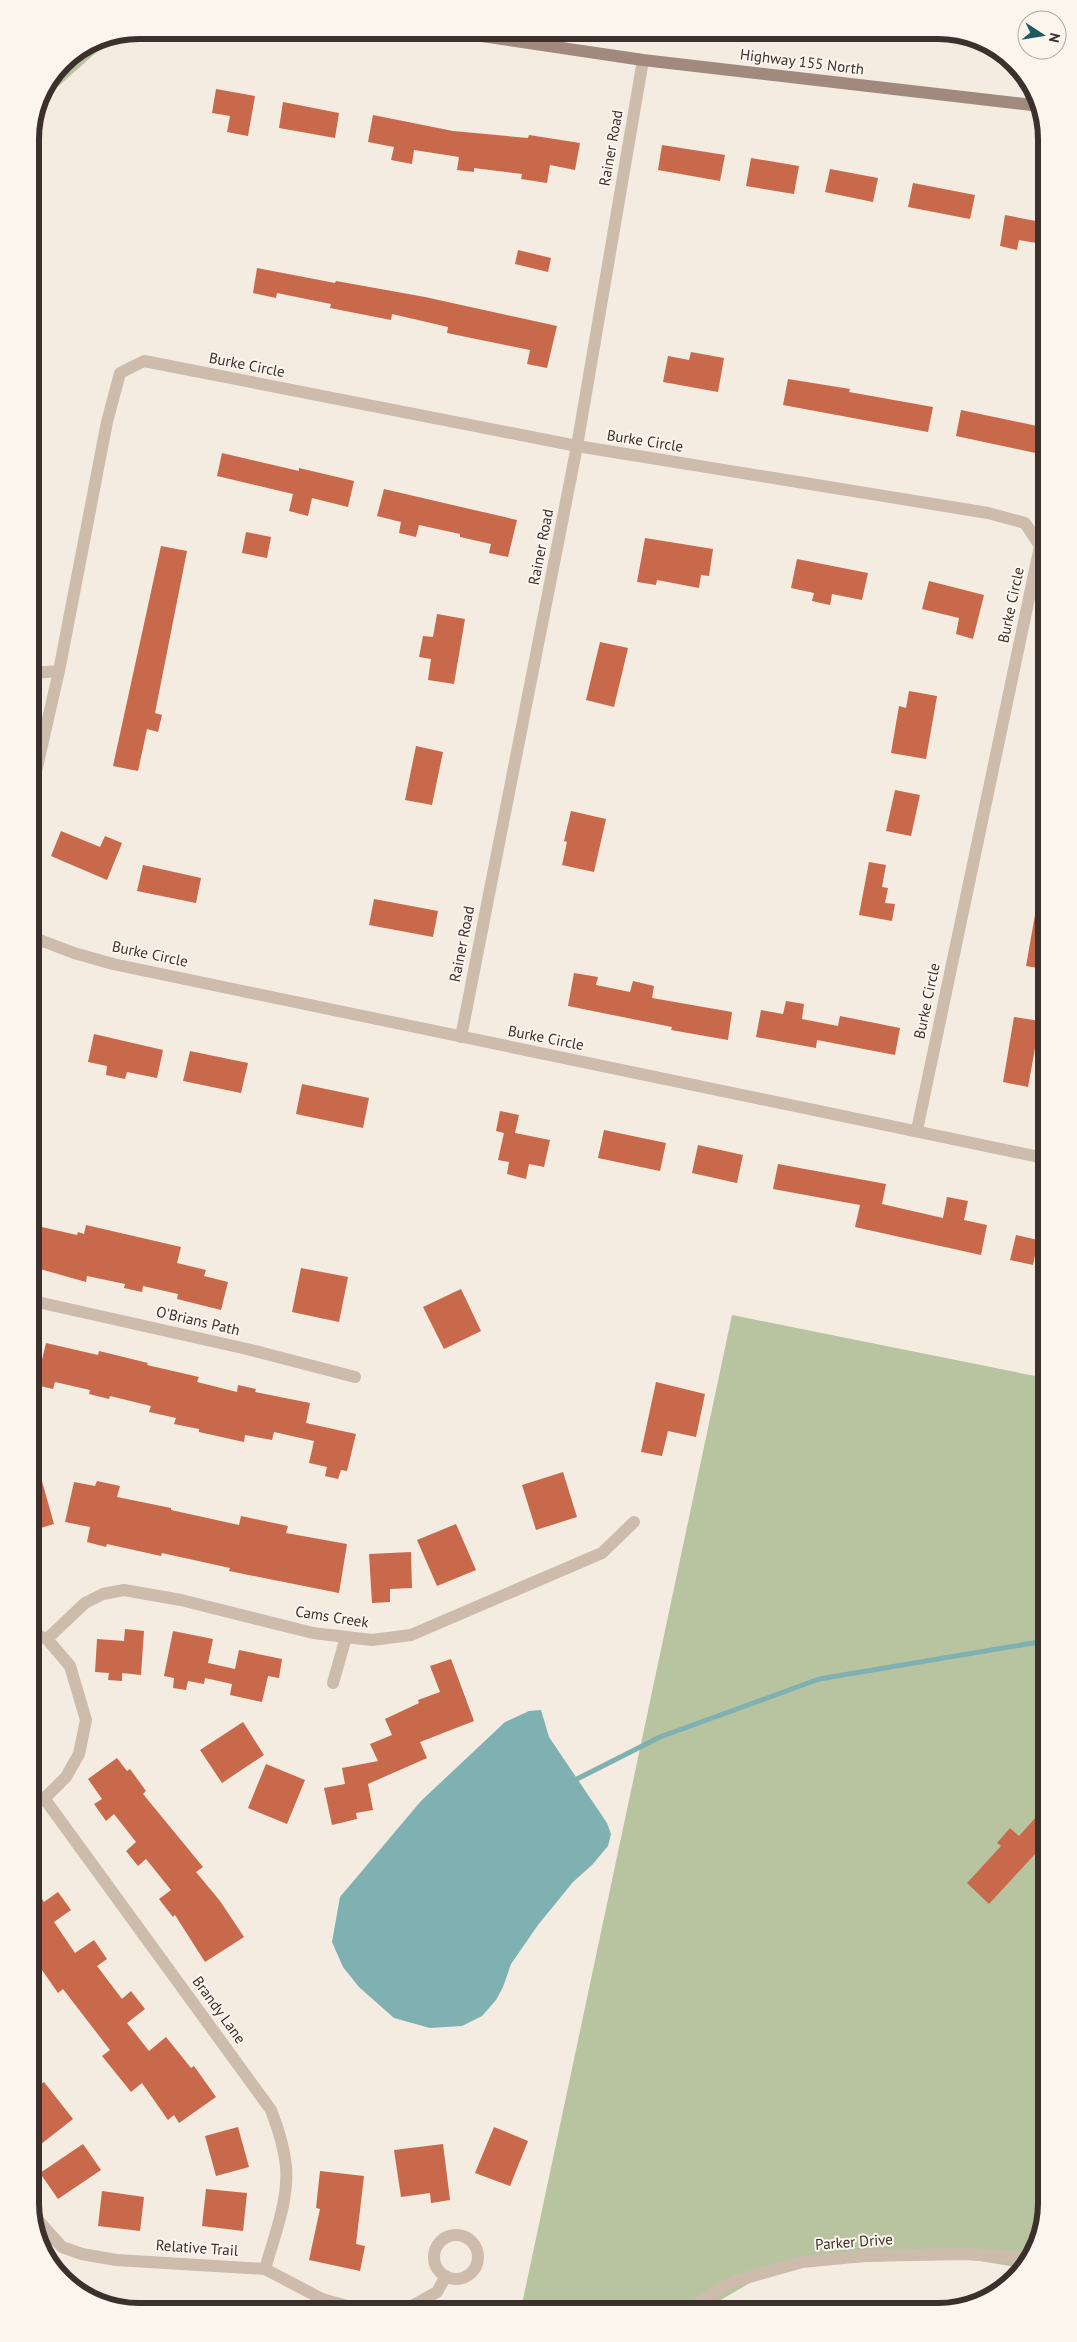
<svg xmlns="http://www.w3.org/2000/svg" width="1077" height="2342" font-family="'PT Sans',sans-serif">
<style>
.green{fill:#b8c4a0}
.water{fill:#7fb0b2}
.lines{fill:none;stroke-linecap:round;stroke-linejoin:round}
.stream{stroke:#7fb0b2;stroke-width:5}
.building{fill:#c8694b}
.minor{stroke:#cdbbac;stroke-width:12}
.secondary{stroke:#a18a7d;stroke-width:12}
.labels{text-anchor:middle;stroke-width:4;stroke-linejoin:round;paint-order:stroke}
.street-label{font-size:15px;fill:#3b302b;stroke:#fbf5ee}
.rim{fill:none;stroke:#3b302b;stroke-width:6}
</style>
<rect width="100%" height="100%" fill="#f4ebe1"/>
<path class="green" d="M117,34L36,106C42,79 73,48 97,38C103,36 111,36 117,34Z
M732,1315L1045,1378L1047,2204L1029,2264L1023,2268L955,2257L777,2267L707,2308L521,2309Z"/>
<path class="water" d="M541,1710L549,1737L607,1823L611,1834L608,1846L592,1865L573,1882L538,1925L511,1964L503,1987L496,2000L482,2016L462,2026L430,2028L394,2018L359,1987L343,1967L332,1942L340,1897L421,1801L505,1722L529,1711Z"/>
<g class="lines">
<path class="stream" d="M577,1779L660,1737L819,1679L1045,1641"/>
</g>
<path class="building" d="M216,89L255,96L248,136L227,132L230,116L212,113Z
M283,102L339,113L335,138L279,128Z
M373,115L453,131L528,138L529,135L580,143L575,170L550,165L547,183L521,179L522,174L474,168V172L457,170L459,157L414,150L412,164L391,160L394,147L368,142Z
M662,145L725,155L720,181L658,170Z
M751,158L799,166L794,194L746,186Z
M830,169L878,178L873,202L825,192Z
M913,183L975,195L970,219L908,207Z
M1005,215L1041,222L1042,244L1019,240L1017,250L1000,246Z
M518,250L551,258L548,272L515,264Z
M257,268L335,283L336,281L425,297L557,326L547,368L527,364L530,350L447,333L448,327L392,314L391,320L330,308L331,304L277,293L276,298L253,293Z
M691,352L724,358L718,392L663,382L668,356L689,360Z
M788,379L850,389L849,392L933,407L928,432L783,405Z
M961,410L1042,427L1040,454L956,436Z
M222,453L299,471V468L354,481L348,507L312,498L308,516L289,511L293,494L217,476Z
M384,489L517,520L508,557L489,553L491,544L460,537V534L419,525L416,537L399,533L401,522L377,516Z
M246,532L271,537L267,558L242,553Z
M645,538L713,549L709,576L701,575L699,588L657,580L656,585L637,582Z
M161,546L187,551L155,713L162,715L158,732L147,729L138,771L113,766Z
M797,559L868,573L862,600L832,594L830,605L812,601L814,593L791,588Z
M929,581L984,595L973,639L956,634L959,618L922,609Z
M437,614L465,619L454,684L428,680L431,659L419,657L423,636L433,637Z
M600,642L628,648L614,707L586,700Z
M909,691L937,696L926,759L891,753L899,706L906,708Z
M416,746L443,752L432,805L405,800Z
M895,790L920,795L911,836L886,831Z
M571,811L606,819L594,872L562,865L567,842L564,841Z
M61,831L100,847L105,836L122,843L107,880L51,856Z
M869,862L886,865L882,887L888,888L885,903L895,904L892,921L859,915Z
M143,865L201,878L196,903L137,891Z
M374,899L438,911L433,937L369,925Z
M1036,909H1043L1044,969L1026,966Z
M574,973L598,977L596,985L630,992L633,981L654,986L652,998L732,1012L728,1040L671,1030L672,1027L568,1006Z
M786,1001L804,1004L802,1019L838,1026L840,1016L900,1028L895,1055L817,1040L816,1048L756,1037L761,1010L783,1014Z
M1014,1017L1040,1021L1028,1087L1003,1082Z
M94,1034L163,1050L157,1078L127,1072L125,1079L106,1075L107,1066L88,1062Z
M190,1051L248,1063L241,1093L183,1081Z
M302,1084L369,1098L363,1128L296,1114Z
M500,1111L519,1115L515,1133L550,1140L544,1167L529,1164L526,1179L507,1174L509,1162L498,1160L504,1133L496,1131Z
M604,1130L666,1143L660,1171L598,1158Z
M698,1145L743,1155L737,1183L692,1173Z
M778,1164L886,1184L882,1204L943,1218L947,1197L968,1201L964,1220L987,1225L981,1255L855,1227L860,1205L773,1189Z
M33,1225L77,1235L78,1232L84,1234L86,1225L181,1247L177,1263L206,1270L204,1276L228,1282L221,1310L177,1299L178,1294L143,1286L142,1292L124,1288L125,1284L87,1276L86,1282L33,1267Z
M1016,1235L1038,1240L1033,1265L1010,1260Z
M301,1268L348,1277L339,1322L292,1312Z
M461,1289L481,1331L444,1349L423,1307Z
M46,1343L98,1355L99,1351L148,1363L147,1365L199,1377L197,1382L237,1392L238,1385L256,1389L255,1392L310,1403L306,1423L356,1434L347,1471L341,1470L338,1479L325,1476L327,1467L309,1463L314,1441L274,1432L272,1440L245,1435L244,1442L199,1432V1429L174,1424L176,1418L149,1412L151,1406L110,1396L109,1399L89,1394L90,1390L55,1382L53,1389L36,1385Z
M656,1382L705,1394L696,1437L668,1431L662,1456L641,1452Z
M34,1467H38L54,1524L34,1530Z
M563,1472L577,1517L536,1530L522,1485Z
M97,1481L120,1486L117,1497L171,1508V1510L239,1525L241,1516L288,1526L286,1533L347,1544L339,1593L229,1571L230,1568L162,1553L161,1556L107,1544L106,1547L87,1542L90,1527L65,1522L74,1482L95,1486Z
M456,1524L476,1570L437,1586L417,1540Z
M411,1552L412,1588L390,1589V1602L372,1603L369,1554Z
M125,1629L144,1631L141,1675L122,1673V1681L108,1680L109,1673L95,1672L97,1639L124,1641Z
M173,1631L213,1639L208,1663L235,1669L239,1650L282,1659L279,1678L268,1676L262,1702L230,1695L232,1684L205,1678L204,1684L188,1681L186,1690L173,1688L174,1678L164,1676Z
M451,1659L474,1721L420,1742L427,1758L368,1784L373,1810L356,1813L357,1819L332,1825L324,1788L345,1784L342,1768L378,1761L370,1744L392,1735L385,1719L419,1703L418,1700L440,1692L430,1666Z
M243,1722L264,1755L222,1783L200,1750Z
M117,1758L127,1771L130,1769L146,1791L143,1794L203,1867L196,1872L220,1901L244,1937L205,1962L175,1915L173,1917L159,1899L171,1890L146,1859L138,1866L126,1851L136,1842L114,1814L106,1821L94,1804L102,1799L88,1779Z
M266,1764L305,1780L287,1824L248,1808Z
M1046,1806V1842L989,1904L967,1883L1001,1846L997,1843L1010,1828L1019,1836Z
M35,1889L44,1902L58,1892L71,1910L54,1922L75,1953L94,1940L107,1959L97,1966L122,1999L131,1991L145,2009L127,2023L149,2051L166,2037L191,2068L194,2066L216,2097L179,2123L174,2115L168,2120L142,2083L131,2092L102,2056L110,2050L63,1989L58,1993L35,1960Z
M44,2082L73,2119L36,2148L35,2088Z
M238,2127L249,2167L216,2176L205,2136Z
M494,2127L528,2141L510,2186L475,2173Z
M83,2144L101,2170L58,2199L40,2173Z
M443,2144L450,2200L431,2203L430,2193L401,2197L394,2150Z
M320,2171L364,2176L356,2244L365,2246L360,2271L309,2260L320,2209L316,2208Z
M206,2189L247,2193L243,2231L202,2226Z
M102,2191L144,2197L140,2231L98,2226Z"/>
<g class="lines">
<path class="minor" d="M32,673L59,671
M32,789L59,671L107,422L120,373L144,361L577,446L988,513L1025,523L1040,546L917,1130
M32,937L74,953L113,964L1044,1158
M461,1037L577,446L643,60
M33,1301L247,1349L355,1377
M34,1634L47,1639L70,1666L86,1720L79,1754L66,1777L48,1795L35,1804
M47,1639L85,1603L103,1594L124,1590L181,1600L313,1633L372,1640L411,1635L602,1553L634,1522
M333,1683L346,1637
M44,1798L271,2110C278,2128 284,2147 286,2166C289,2200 274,2237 265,2269
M36,2218L62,2247L82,2254L116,2260L265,2269L322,2299L361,2310
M434 2257a22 22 0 1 1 44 0a22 22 0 1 1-44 0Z
M690,2308L732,2282L802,2262L864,2256L963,2254L1030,2258
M405,2310L437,2292L446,2276"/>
<path class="secondary" d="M441,30L643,60L1041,106"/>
</g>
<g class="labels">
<g class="street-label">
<text transform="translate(802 62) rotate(7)" y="5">Highway 155 North</text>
<text transform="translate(611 148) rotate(-80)" y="5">Rainer Road</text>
<text transform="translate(247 365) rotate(11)" y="5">Burke Circle</text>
<text transform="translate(645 441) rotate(9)" y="5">Burke Circle</text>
<text transform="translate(541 547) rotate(-79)" y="5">Rainer Road</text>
<text transform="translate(1011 605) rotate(-78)" y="5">Burke Circle</text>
<text transform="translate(462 944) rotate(-79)" y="5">Rainer Road</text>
<text transform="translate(150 954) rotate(12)" y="5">Burke Circle</text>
<text transform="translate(927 1001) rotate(-78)" y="5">Burke Circle</text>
<text transform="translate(546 1038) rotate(11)" y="5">Burke Circle</text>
<text transform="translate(198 1321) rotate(13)" y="5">O'Brians Path</text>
<text transform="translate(332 1617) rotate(9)" y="5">Cams Creek</text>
<text transform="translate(219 2010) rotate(54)" y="5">Brandy Lane</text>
<text transform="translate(854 2242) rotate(-4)" y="5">Parker Drive</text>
<text transform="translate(197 2248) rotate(4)" y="5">Relative Trail</text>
</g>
</g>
<path d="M0 0H1077V2342H0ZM139 39H938A100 100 0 0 1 1038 139V2203A100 100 0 0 1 938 2303H139A100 100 0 0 1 39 2203V139A100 100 0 0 1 139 39Z" fill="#fbf5ee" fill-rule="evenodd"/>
<path class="rim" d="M139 39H938A100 100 0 0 1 1038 139V2203A100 100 0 0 1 938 2303H139A100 100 0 0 1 39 2203V139A100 100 0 0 1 139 39Z"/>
<g transform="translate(1042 35) rotate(102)"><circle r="24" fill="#fbf5ee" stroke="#aea6a0"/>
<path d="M0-4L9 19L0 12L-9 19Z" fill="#1f5a5e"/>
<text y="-8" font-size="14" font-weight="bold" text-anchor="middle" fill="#3b302b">N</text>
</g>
</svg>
